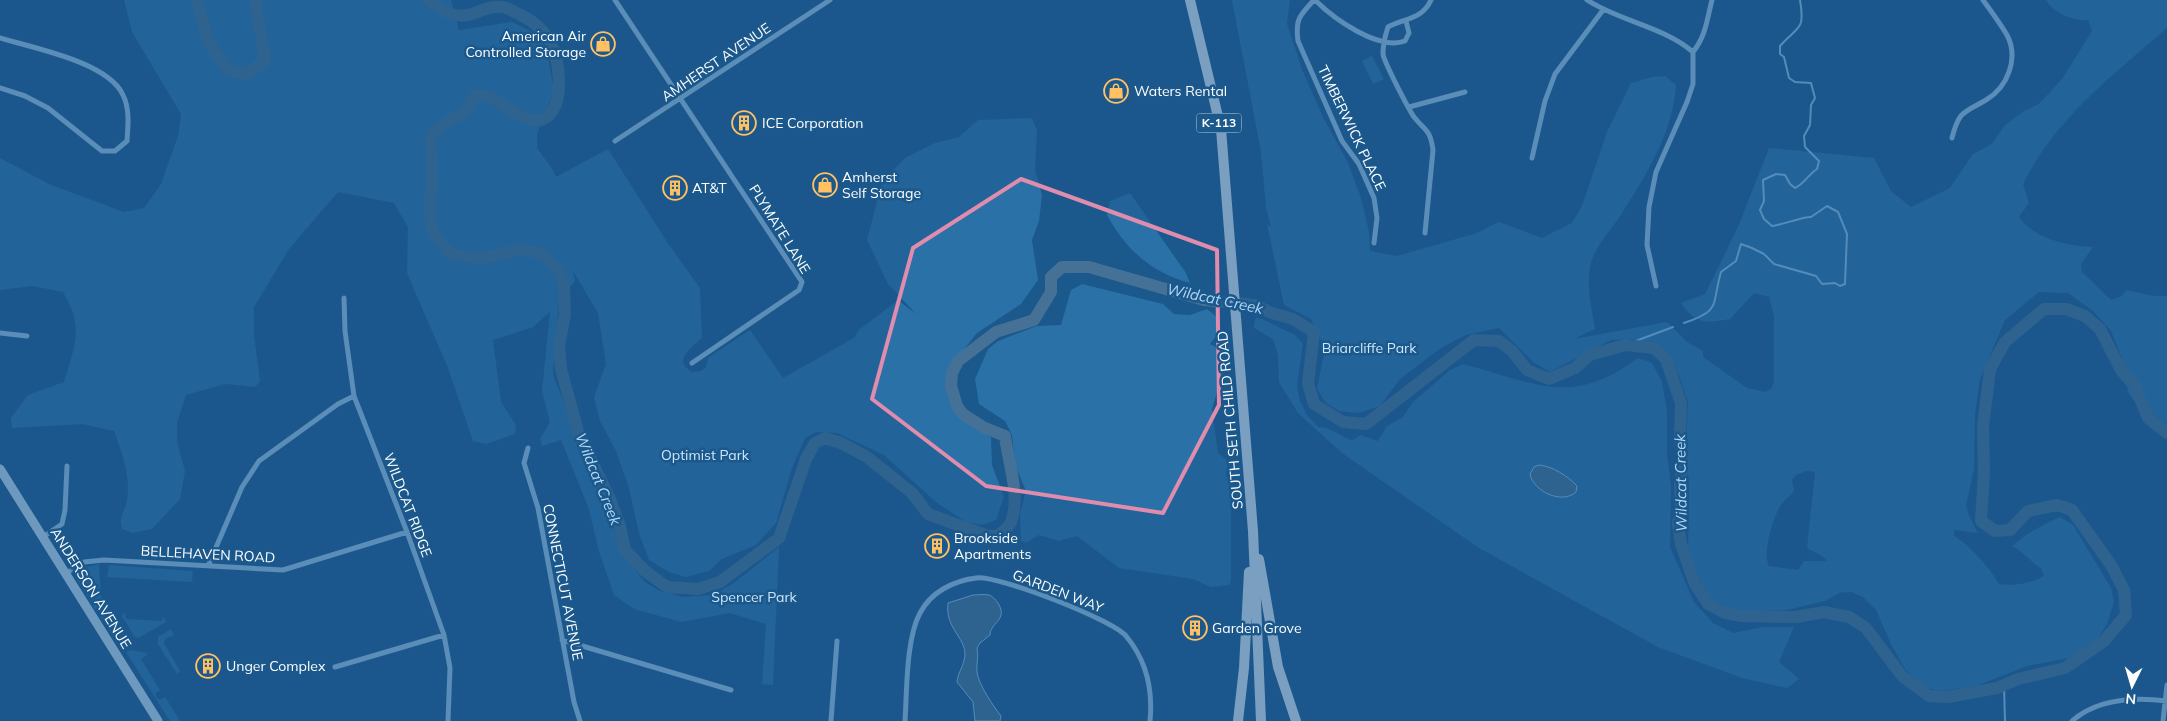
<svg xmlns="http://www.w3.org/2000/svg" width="2167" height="721" font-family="Mulish,sans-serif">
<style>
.green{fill:#2a71a8;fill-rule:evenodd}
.water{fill:#457196;stroke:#99cbf0}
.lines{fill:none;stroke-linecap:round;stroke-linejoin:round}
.stream{stroke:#99cbf0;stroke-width:2}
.river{stroke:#457196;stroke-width:12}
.minor{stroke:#a6ceed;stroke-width:5}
.secondary{stroke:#d3e8fa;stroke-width:9}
.primary{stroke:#edf6ff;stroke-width:10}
.marked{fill:none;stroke:#e08cad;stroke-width:4;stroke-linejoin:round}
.labels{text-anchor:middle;stroke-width:5;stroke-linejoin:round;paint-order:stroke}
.shield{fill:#1b588c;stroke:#bbcddc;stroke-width:1}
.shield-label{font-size:12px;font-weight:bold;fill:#fff}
.poi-label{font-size:14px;fill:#fff;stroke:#1b588c;text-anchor:start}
.street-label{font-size:14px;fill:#fff;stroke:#1b588c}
.park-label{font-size:14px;fill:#cce6fa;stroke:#1b588c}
.water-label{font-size:15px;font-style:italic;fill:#b2d8f5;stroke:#1b588c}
</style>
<rect width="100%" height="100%" fill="#1b588c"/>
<path class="green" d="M124,0H451L459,30L512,22L538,35L547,52L554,90L537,134V148L553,170L556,177L608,149L669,245L700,288L702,338C691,348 672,360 692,372L701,371L706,367L708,358L750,330L783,378L854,338L859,330L898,300L916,314L888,284L867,240L882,182L905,158L935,143L959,137L978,120L1032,118L1037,131L1035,170L1042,195L1039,221L1032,240L1038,280L1021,304L977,333L950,367L946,388L958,416L991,437L992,465L1004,497L996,520L982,525L966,522L936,502L884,455L837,433L816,432L805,438L792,468L776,523L756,545L722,559L709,571L686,577L669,572L649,560L639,533L629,488L616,451L600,421L594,397L606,364L598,313L573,271L575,281L559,301L553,375L571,420L577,443L599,488L622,551L632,566L645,582L660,591L684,597L713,595L734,583L779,547L773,685L762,684L766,624L730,613L681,622L634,609L614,595L598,548L589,509L561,440L542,446L540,439L550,422L542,391L550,312L533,327L493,340L501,402L516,425L515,434L486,444L473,441L448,368L407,273L408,227L394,203L338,192L289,249L254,307V336L260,381L255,387L225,384L186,395L177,423V442L185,471L180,499L152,529L132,533L122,529C118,514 125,513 127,500C131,476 122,453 114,431L83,424L12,428L11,418L28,395L64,382C75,345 84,327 63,292L33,286L0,290V158L51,185L124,212L144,208L161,184L178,136L181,114L132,32Z
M1232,0H1290L1287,24L1303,72L1323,117L1348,163L1361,198L1369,232L1370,251L1397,256L1477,233L1499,222L1542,238L1572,223L1582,206L1607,132L1631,83L1652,77L1665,76L1676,85C1673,132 1647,174 1622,213C1611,231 1593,247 1590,268C1586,287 1592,310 1595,329L1574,339L1667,322L1687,342L1703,351V357L1747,388L1766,392L1772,388L1774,381V316L1769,297L1754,293L1730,319C1706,323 1696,325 1681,303L1705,294L1738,227L1769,148L1874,158L1891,191L1911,207L1950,188L1973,154L1992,144L2005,125L2024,111L2039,104L2062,79L2092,31L2088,20C2074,21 2054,14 2046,0H2167V28C2114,74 2054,120 2023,184L2029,203L2019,217C2035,239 2067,246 2093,247L2081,264L2082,272L2111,300L2122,296L2126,290L2154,296H2167V426C2150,417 2138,408 2128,392L2122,358L2111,331L2093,311L2068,293L2039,292L2005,320L1980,379L1975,413L1974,469L1966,505L1969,516L1978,533L1954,530V536C1970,545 1990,568 1999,584C2015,586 2029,584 2044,576L2041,568C2029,561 2025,553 2012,546C2026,533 2043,525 2060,517L2073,525L2111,588L2114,602L2107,624L2097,640L2069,658L2027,666L1976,686L1941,691L1927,688L1917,682L1905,669L1891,644L1876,610L1863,597L1851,592L1839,593L1825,601L1787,610L1759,611L1758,613L1740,614L1711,599L1704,589L1688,552L1689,485L1686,447L1688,402L1680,378L1670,357L1651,343L1633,339L1611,340L1550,372L1533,362L1499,328L1466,335L1441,348L1400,379L1380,406L1359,413L1339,411L1326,403L1317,389L1325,348L1311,319L1284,305L1267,224L1271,227L1266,208L1261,152ZM1806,471L1815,472L1807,548L1825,558L1826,561H1804L1798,570L1769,566C1762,553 1773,517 1781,505C1784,499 1790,497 1794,491L1792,480L1796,475Z
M1372,56L1384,79L1373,84L1362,61Z
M1130,193L1186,273L1190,283C1152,273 1125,249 1107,215L1110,201Z
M1082,284L1163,304L1174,314L1190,315L1207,309L1218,318L1217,335L1210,344L1222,350L1223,372L1212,409L1218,453L1228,461L1226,475L1231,486V581L1229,585L1211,587L1193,579L1119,568L1077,536L1059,541L1039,535L1026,543L1021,541L1020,514L1026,491L1015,465L1012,435L1005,421L979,404L975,379L988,349L998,341L1037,326L1061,325L1071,290Z
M1256,318L1262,319L1295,335L1303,344L1297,386L1300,401L1307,415L1318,427L1327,428L1352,441L1360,435L1378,441L1387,426L1403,417L1413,402L1450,370L1463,364C1535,383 1571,408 1638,358L1652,363L1662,382L1667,412V454L1671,487L1670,547L1694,602L1713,623L1733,633L1763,627H1794L1779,662L1799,679L1787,688L1742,678L1658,647L1479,548L1342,453L1298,413L1279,382L1278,355L1273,339L1254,328V323ZM1539,465L1570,479L1546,493C1538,487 1532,484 1530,474L1534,467Z
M99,564L101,597L125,636L122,643H117L77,580V573L80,569Z
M109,565L193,571L192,582L107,577Z
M123,613H125L126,619L162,621L163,616L166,622L138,638L134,636L122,616Z
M171,629L174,635L166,638L164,643L180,671L177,674L158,644V637Z
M131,650L147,653L146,656L141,659L160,690L156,693V697L160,700L165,697L180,721H170L126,652Z"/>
<path class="water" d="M1539,465C1552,466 1568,476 1577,486L1576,492C1562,505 1533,491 1530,474L1534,467Z
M973,595C978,595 984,594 989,595C995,597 1003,608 1001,615C999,623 990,626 990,635L980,643L977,648C979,657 976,664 977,672C978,684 994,707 1001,716L1000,721H975L973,702L957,682C958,672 964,666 965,655C965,636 945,629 948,603Z"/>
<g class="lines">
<path class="stream" d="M1684,323C1722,310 1711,306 1721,272L1736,261L1741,244L1752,248L1764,254L1774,264L1816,276L1822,284L1835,283L1840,286L1845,284L1847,234L1838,212L1827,206L1811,217C1805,216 1782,225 1772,226L1764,219L1760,210L1764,201L1763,180L1776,174L1785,175L1790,184L1795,188C1804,184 1809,174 1817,169L1819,161L1805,147L1804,136L1810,125L1811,105L1815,98L1811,83L1795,82L1789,78L1784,57L1780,54V46C1799,25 1805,31 1800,0
M1625,345L1673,327
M2004,685L2005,721"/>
<path class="river" d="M197,0L208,41L227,70L246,75L265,60L255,0
M428,0C441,10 455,20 472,14C482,10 491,6 502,7C507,7 514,12 519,14C548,28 558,49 559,81C559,93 558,104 551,113C535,133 508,107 494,99C488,95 483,95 476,95L466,111L435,130L431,138L432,185L429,209L433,232L449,253L479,259L522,249L543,254L560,271L564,288L565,315L559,345L561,369L579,435L609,497L620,526L625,550L645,571L667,587L698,589L720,582L779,538L806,459L815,443L825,438L841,443L867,457L912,493L928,514L988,536H998C1002,532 1009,527 1011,522C1021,495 1008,463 1005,436L983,427L963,414L957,406L951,386L952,373L958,361L996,332L1034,320L1051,292V277L1062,267H1089L1204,300L1254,305L1272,313L1293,319L1314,332L1308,383L1314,404L1343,422L1366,424L1474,340L1499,341L1512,351L1527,370L1549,379L1575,368L1590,355L1625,345L1654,348L1666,359L1681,403L1680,439L1684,460L1680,481L1681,509L1678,524L1681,544L1695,584L1708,604L1725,613L1742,616L1796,617L1824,612L1849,617L1866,628L1902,676L1929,696L1948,697L1997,688L2018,679L2065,668L2104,641L2126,615L2124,590L2111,565L2072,510L2057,505L2028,511L2010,530L1995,531L1981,521L1984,472L1983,427L1990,369L2005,342L2044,309H2066L2085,316L2100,329L2121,370L2135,386L2148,418L2167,433"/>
<path class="minor" d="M615,0L802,282L799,290L692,363
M1314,0C1300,15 1295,19 1298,41L1342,141L1359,164L1374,198L1377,218L1374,243
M1315,0C1333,18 1378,51 1405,41L1409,33L1406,21
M1587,0C1621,22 1662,26 1693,52V84L1687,102L1656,172L1649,207L1647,245L1656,286
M0,38C33,48 108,62 123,95C130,109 128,126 127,141L115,151H102L48,108L25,96L0,88
M1693,52C1706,36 1707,19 1712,0
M1409,107L1465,92
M1952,138C1959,110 1964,113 1986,100C2008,87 2019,58 2007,35C2000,23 1991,11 1983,0
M615,141L830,0
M1532,158L1545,101L1555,74L1603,10
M1425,233L1433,150C1430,129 1426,132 1414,117C1409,110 1384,62 1383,54C1383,45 1385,36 1388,27C1404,18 1422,20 1431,0
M344,298L345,331L354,396L407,532L444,635L450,668L448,721
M0,333L27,336
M528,448L524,463L538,508L574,702L580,721
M43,537L62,524L65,510L67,466
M208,566L242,487L259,461L338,404L354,396
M65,574L84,562L104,560L283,570L407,532
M562,640L731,690
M335,667L444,635
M831,721L837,641
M905,721C907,690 906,639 920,613C931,592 953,581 976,578C998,575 1111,619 1126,636C1147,661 1153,690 1150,721
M2072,721C2098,698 2135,697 2167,701
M2163,721L2167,685"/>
<path class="secondary" d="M0,469L158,721"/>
<path class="primary" d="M1190,0L1221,129L1253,531L1261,721
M1259,559L1278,667L1296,721
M1238,721L1244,668L1249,572"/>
</g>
<path d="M0 0H2167V721H0ZM1021,179L1217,250L1219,405L1163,513L986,486L872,399L913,248Z" fill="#1b588c" fill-opacity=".55" fill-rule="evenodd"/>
<path class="marked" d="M1021,179L1217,250L1219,405L1163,513L986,486L872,399L913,248Z"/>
<defs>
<g id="shop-ring" transform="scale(1.25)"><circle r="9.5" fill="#1b588c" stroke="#ffc163" stroke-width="1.5"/><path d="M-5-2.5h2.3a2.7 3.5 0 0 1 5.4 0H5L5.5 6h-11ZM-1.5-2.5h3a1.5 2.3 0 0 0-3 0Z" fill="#ffc163"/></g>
<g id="building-ring" transform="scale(1.25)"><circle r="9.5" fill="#1b588c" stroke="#ffc163" stroke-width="1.5"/><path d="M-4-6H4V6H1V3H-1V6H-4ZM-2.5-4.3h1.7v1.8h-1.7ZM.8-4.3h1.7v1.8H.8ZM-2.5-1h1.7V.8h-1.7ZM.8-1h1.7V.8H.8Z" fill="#ffc163"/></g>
</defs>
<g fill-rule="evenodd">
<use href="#shop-ring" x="603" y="44"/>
<use href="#shop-ring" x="1116" y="91"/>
<use href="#building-ring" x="744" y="123"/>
<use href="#shop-ring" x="825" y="185"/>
<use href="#building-ring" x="675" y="188"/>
<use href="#building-ring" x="937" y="546"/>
<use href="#building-ring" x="1195" y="628"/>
<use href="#building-ring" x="208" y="666"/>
</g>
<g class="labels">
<rect class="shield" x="1196.5" y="113.5" width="45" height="19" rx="4"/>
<g class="shield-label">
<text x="1219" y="127">K-113</text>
</g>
<g class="poi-label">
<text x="586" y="41" text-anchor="end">American Air<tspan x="586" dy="16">Controlled Storage</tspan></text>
<text x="1134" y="96">Waters Rental</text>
<text x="762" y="128">ICE Corporation</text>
<text x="842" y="182">Amherst<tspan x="842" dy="16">Self Storage</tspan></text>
<text x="692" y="193">AT&amp;T</text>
<text x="954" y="543">Brookside<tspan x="954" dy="16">Apartments</tspan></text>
<text x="1212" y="633">Garden Grove</text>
<text x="226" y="671">Unger Complex</text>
</g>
<g class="street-label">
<text transform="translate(716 62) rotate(-34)" y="5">AMHERST AVENUE</text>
<text transform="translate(1352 128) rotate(64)" y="5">TIMBERWICK PLACE</text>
<text transform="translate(780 229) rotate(58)" y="5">PLYMATE LANE</text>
<text transform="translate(1230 420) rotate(-95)" y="5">SOUTH SETH CHILD ROAD</text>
<text transform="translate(408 505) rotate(69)" y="5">WILDCAT RIDGE</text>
<text transform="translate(208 554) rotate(3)" y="5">BELLEHAVEN ROAD</text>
<text transform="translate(563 582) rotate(79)" y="5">CONNECTICUT AVENUE</text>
<text transform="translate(91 588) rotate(58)" y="5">ANDERSON AVENUE</text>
<text transform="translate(1058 591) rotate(21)" y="5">GARDEN WAY</text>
</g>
<g class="park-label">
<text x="1369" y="353">Briarcliffe Park</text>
<text x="705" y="460">Optimist Park</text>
<text x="754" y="602">Spencer Park</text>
</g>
<g class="water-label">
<text transform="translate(1215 299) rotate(12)" y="5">Wildcat Creek</text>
<text transform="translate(598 479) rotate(68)" y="5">Wildcat Creek</text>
<text transform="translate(1681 483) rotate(-91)" y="5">Wildcat Creek</text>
</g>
</g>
<g transform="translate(2132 686) rotate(185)" stroke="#1b588c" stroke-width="4" paint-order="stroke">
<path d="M0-4L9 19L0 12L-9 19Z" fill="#ffffff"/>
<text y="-8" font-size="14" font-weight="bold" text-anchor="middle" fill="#ffffff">N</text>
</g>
</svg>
